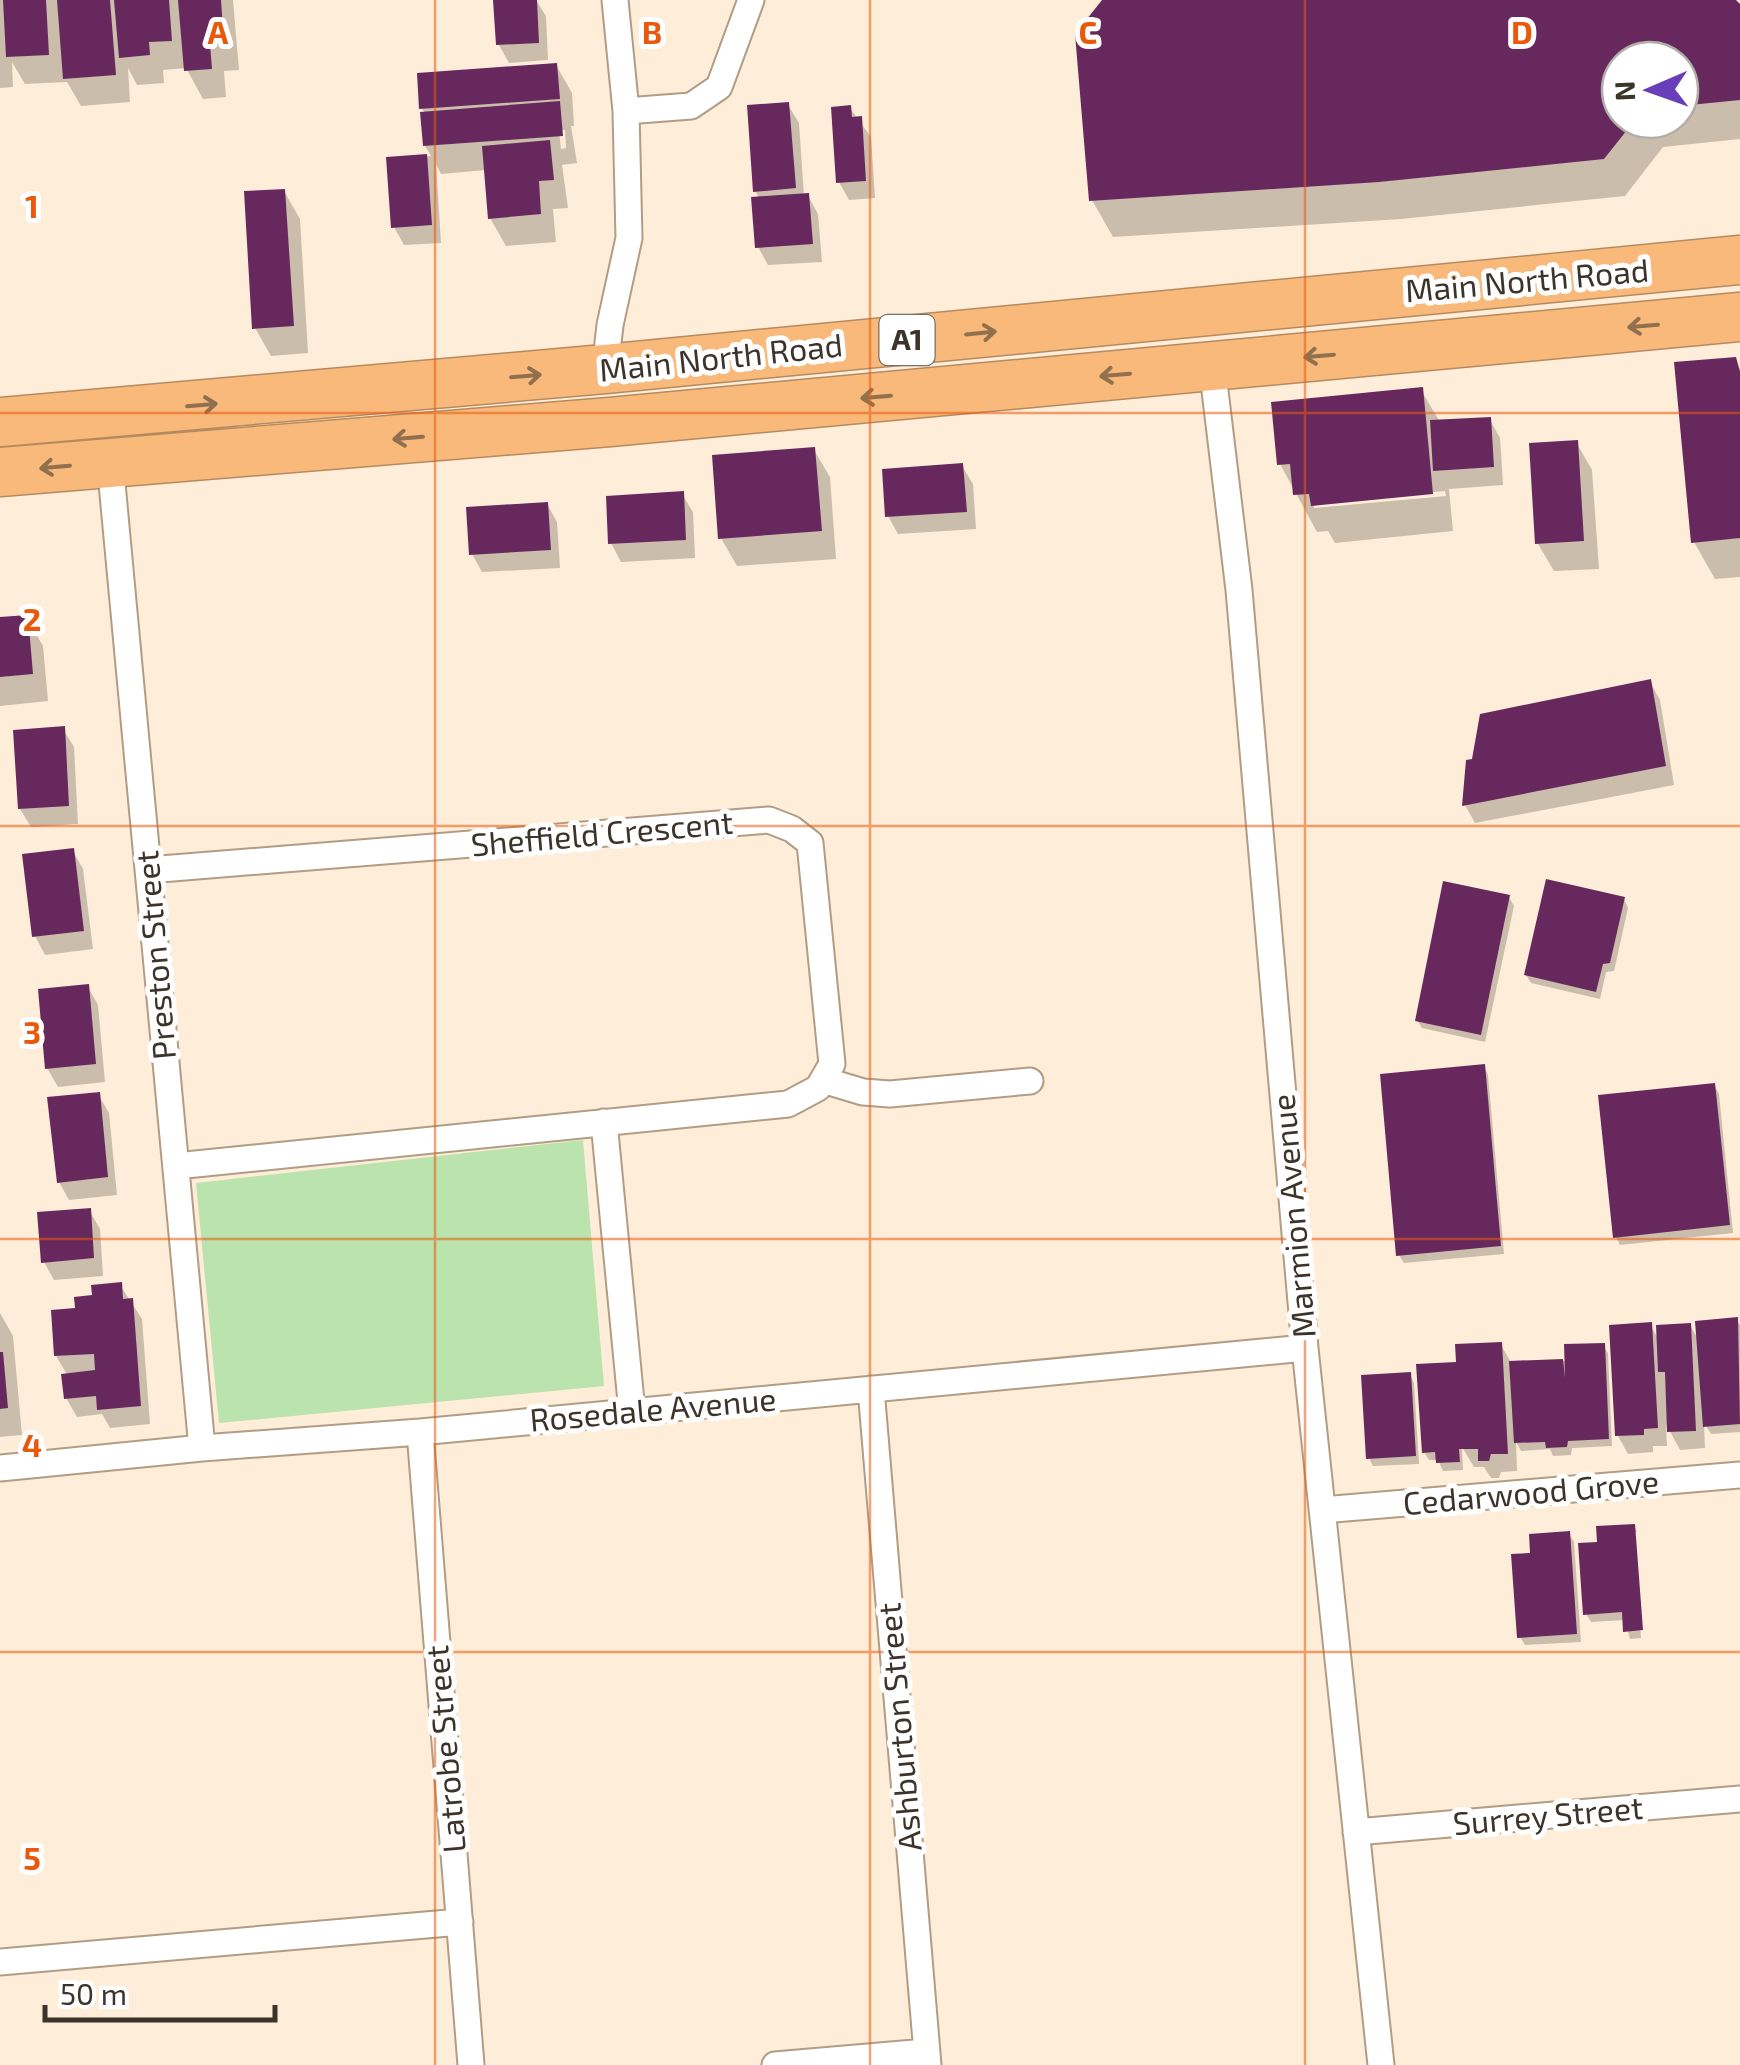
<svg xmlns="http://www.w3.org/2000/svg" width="1740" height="2065" font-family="'Exo 2',sans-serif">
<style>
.green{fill:#bbe3ae}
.shadow{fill:#0003;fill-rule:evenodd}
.building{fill:#67295d}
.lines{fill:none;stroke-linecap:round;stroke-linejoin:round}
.street-casing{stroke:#b19d85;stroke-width:29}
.highway-casing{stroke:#b68a5f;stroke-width:51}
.street{stroke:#fff;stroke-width:25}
.highway{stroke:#f8b97b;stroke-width:48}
.oneway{stroke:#91704e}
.grid{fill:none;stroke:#e8590c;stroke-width:2.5;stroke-opacity:0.55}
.labels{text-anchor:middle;stroke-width:10;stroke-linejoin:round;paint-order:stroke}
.shield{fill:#fff;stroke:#76716a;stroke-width:2.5}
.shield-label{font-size:30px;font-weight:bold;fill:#3c342a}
.street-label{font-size:32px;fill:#3c342a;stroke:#fff}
.grid-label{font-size:32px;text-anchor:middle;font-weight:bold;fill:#e8590c;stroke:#fff;stroke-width:10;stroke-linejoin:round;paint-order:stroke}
</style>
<rect width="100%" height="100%" fill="#feedd8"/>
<path class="green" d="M583,1140L604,1386L219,1423L196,1183Z"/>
<path class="shadow" d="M0,0H233L239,70L224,71L226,97L203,99L186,68L163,70L164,83L137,85L128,68L130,102L81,106L67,82L25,84L12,62L13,87L0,88Z
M496,0H536L546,16L548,60L509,63L499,45Z
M1105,0H1732L1740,5V139L1663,147L1625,196L1401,219L1113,237L1092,200ZM1620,60H1680V120H1620Z
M556,65L572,93L574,126H571L577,163L562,165L568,208L553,209L556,242L506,246L490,218L486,170L441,174L436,164L441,243L404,245L394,227L389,160L431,156L425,146V114L422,108ZM559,130H565L566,148L561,149Z
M788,105L799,123L804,196H808L818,214L822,262L768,265L758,247L760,199L755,191Z
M850,108L871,137L875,198L849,200L839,182Z
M284,191L300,219L308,353L271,356L255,328Z
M1735,359L1740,369V577L1715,579L1694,542Z
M1421,390L1440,422L1490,420L1500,438L1503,485L1449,489L1453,531L1335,543L1328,531L1317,532L1280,464ZM1445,491L1446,496L1314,508V503Z
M1576,442L1592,470L1599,569L1554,571L1538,544Z
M814,450L830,477L836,559L737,566L721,538Z
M962,466L973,484L976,529L898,534L888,516Z
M682,494L693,512L695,558L621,562L611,543Z
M547,504L557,522L560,568L482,572L472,554Z
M27,618L43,646L48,701L0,706V619Z
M1650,682L1660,700L1674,785L1475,823L1465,805Z
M63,729L74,747L78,824L31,827L20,809Z
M73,851L83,869L93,949L45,955L35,936Z
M1509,897L1514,906L1485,1042L1422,1028L1417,1020Z
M1624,899L1628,908L1614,971L1606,972L1600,999L1531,983L1526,975Z
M88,987L98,1005L105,1082L58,1087L47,1068Z
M1484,1067L1488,1075L1504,1254L1404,1263L1399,1255Z
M1714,1085L1719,1094L1733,1233L1620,1245L1616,1237Z
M98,1094L109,1113L117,1195L69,1200L59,1182Z
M89,1210L100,1229L103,1276L54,1280L44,1262Z
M120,1285L142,1319L150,1424L110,1428L102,1414L77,1417L66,1398L68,1376L56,1356L77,1311Z
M0,1313L13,1336L22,1435L0,1437Z
M1737,1320L1740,1325V1432L1711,1434L1704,1423L1705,1448L1680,1450L1666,1424L1667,1446H1653V1452L1628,1454L1618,1436L1650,1325L1659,1340L1690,1325L1699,1341Z
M1501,1345L1512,1364L1567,1361L1603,1345L1608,1353L1612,1446L1572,1448L1571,1455L1553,1456L1550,1449L1521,1451L1516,1442L1517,1471L1501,1472L1499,1478H1491L1484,1467H1474L1462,1447L1463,1470L1443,1471L1438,1460H1429L1424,1452L1453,1365Z
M1410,1375L1414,1383L1419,1464L1373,1466L1369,1458Z
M1634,1526L1637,1532H1633L1641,1638L1630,1639L1625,1620L1591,1622L1586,1614L1599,1544Z
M1569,1534L1574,1542L1581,1642L1525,1645L1520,1637L1533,1555Z"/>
<path class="building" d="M3,0H46L49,55L6,57Z
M57,0H110L116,75L63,79Z
M114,0H169L172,41L149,42L150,55L119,58Z
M178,0H221L224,43L210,44L212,69L184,71Z
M493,0H537L539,43L496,45Z
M1102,0H1736L1740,4V100L1680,106V60H1620V120H1635L1604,159L1379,182L1089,201L1075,34Z
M557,63L560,99L419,109L417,73Z
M560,101L563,136L423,146L420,112Z
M789,102L796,188L753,192L747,105Z
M851,105L852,117L862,116L866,181L836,183L831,107Z
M550,140L554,180L539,181L541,214L488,219L482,146Z
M427,154L432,225L391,228L386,157Z
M285,189L294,326L252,329L244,191Z
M809,193L813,244L755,248L751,197Z
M1736,357L1740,372V538L1691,543L1674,362Z
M1423,387L1433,494L1311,506L1309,494L1293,495L1290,464L1277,465L1271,402Z
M1491,417L1494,467L1433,471L1430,420Z
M1578,440L1584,541L1535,544L1529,443Z
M815,447L822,531L718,539L712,455Z
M963,463L967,512L885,517L882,469Z
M684,491L686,540L608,544L606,496Z
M548,502L551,550L469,555L466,507Z
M28,615L33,674L0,677V617Z
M1651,679L1666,766L1462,806L1466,760L1472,759L1480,714Z
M65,726L69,806L18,809L13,730Z
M74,848L84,931L32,937L22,854Z
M1546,879L1625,897L1610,963L1603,964L1596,992L1524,975Z
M1443,881L1510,895L1481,1035L1415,1021Z
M89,984L96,1064L45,1069L38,989Z
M1485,1064L1501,1246L1396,1256L1380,1074Z
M1715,1083L1730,1225L1613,1238L1598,1095Z
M100,1092L108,1177L57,1183L47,1097Z
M91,1208L94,1258L41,1263L37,1212Z
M122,1282L123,1299L133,1298L141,1406L97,1410L96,1396L64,1399L61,1374L95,1370L94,1354L54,1356L51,1310L75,1308L74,1297L92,1295L91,1285Z
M1738,1317L1740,1424L1703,1427L1695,1321Z
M1652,1322L1658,1428L1644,1429V1435L1615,1436L1609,1325Z
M1691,1323L1696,1431L1667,1432L1665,1372H1658L1656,1325Z
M1502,1342L1508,1454H1491L1489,1461H1478V1449H1459L1460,1462L1436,1463L1435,1452L1422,1453L1416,1364L1456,1362L1455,1344Z
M1605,1343L1609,1439L1568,1441L1567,1447L1546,1448L1545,1442L1514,1443L1509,1361L1563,1359L1565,1378L1564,1344Z
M0,1352H3L8,1408L0,1409Z
M1411,1372L1416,1456L1366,1459L1361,1375Z
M1635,1524L1643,1630L1623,1632L1622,1612L1583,1615L1578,1543L1597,1542L1596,1526Z
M1570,1531L1577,1634L1517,1638L1511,1554L1530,1553L1529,1534Z"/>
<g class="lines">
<g class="street-casing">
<path id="street" d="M626,111L691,106L719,87L751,0
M1212,366L1239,590L1305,1348L1381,2065
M605,369L610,325L629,238L626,111L615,0
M110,462L202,1448
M148,870L769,820L792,829L810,843L832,1064L818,1088L788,1104L176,1166
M823,1080L863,1092L890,1094L1030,1081
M604,1122L632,1412
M871,1389L928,2065
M420,1432L471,2065
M0,1468L202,1448L420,1432L1305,1348
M1322,1510L1740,1475
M1356,1832L1740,1799
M0,1962L460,1922
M775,2065L926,2052"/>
</g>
<g class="highway-casing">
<path id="highway" d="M0,422L605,369L1740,260
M0,472L610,422L1740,317"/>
</g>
<use href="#street" class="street"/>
<use href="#highway" class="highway"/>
</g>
<defs><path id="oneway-shaft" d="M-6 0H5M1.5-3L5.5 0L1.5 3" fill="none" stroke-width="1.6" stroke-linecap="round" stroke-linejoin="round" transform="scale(2.5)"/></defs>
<g class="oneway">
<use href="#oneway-shaft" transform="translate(1643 326) rotate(175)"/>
<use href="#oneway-shaft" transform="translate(981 333) rotate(-6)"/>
<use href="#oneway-shaft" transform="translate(1319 356) rotate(175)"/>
<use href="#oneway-shaft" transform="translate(1115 375) rotate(175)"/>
<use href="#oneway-shaft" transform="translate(526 376) rotate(-5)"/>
<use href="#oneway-shaft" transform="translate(876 397) rotate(175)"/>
<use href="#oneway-shaft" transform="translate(202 405) rotate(-5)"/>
<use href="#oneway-shaft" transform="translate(408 438) rotate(175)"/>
<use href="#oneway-shaft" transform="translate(55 467) rotate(175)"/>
</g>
<path class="grid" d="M435,0V2065M870,0V2065M1305,0V2065M0,413H1740M0,826H1740M0,1239H1740M0,1652H1740"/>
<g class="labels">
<rect class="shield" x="879.5" y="315" width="55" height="50" rx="8"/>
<g class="shield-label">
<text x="907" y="350">A1</text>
</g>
<g class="street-label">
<text transform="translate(1527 281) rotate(-5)" y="11">Main North Road</text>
<text transform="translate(721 358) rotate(-6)" y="11">Main North Road</text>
<text transform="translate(602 834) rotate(-5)" y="11">Sheffield Crescent</text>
<text transform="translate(156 955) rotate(-95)" y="11">Preston Street</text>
<text transform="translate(1294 1216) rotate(-95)" y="11">Marmion Avenue</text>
<text transform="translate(653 1410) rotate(-5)" y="11">Rosedale Avenue</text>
<text transform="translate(1531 1493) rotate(-5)" y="11">Cedarwood Grove</text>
<text transform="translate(900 1727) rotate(-95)" y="11">Ashburton Street</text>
<text transform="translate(446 1749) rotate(-95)" y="11">Latrobe Street</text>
<text transform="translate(1548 1816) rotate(-5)" y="11">Surrey Street</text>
</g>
</g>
<g class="grid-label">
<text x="218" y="44">A</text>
<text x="652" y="44">B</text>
<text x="1088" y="44">C</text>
<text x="1522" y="44">D</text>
<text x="32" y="218">1</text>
<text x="32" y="631">2</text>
<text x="32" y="1044">3</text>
<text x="32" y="1457">4</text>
<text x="32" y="1870">5</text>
</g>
<g transform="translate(1650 90) rotate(268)"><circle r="48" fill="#ffffff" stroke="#b1aeaa" stroke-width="2.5"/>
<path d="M0-8L18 38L0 25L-18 38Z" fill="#683fb8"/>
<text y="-15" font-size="28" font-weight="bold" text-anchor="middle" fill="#3c342a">N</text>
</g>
<path d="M45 2005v15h230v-15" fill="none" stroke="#3c342a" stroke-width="5"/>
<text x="60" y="2005" font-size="30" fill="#3c342a" stroke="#ffffff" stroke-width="8" paint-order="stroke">50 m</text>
</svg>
